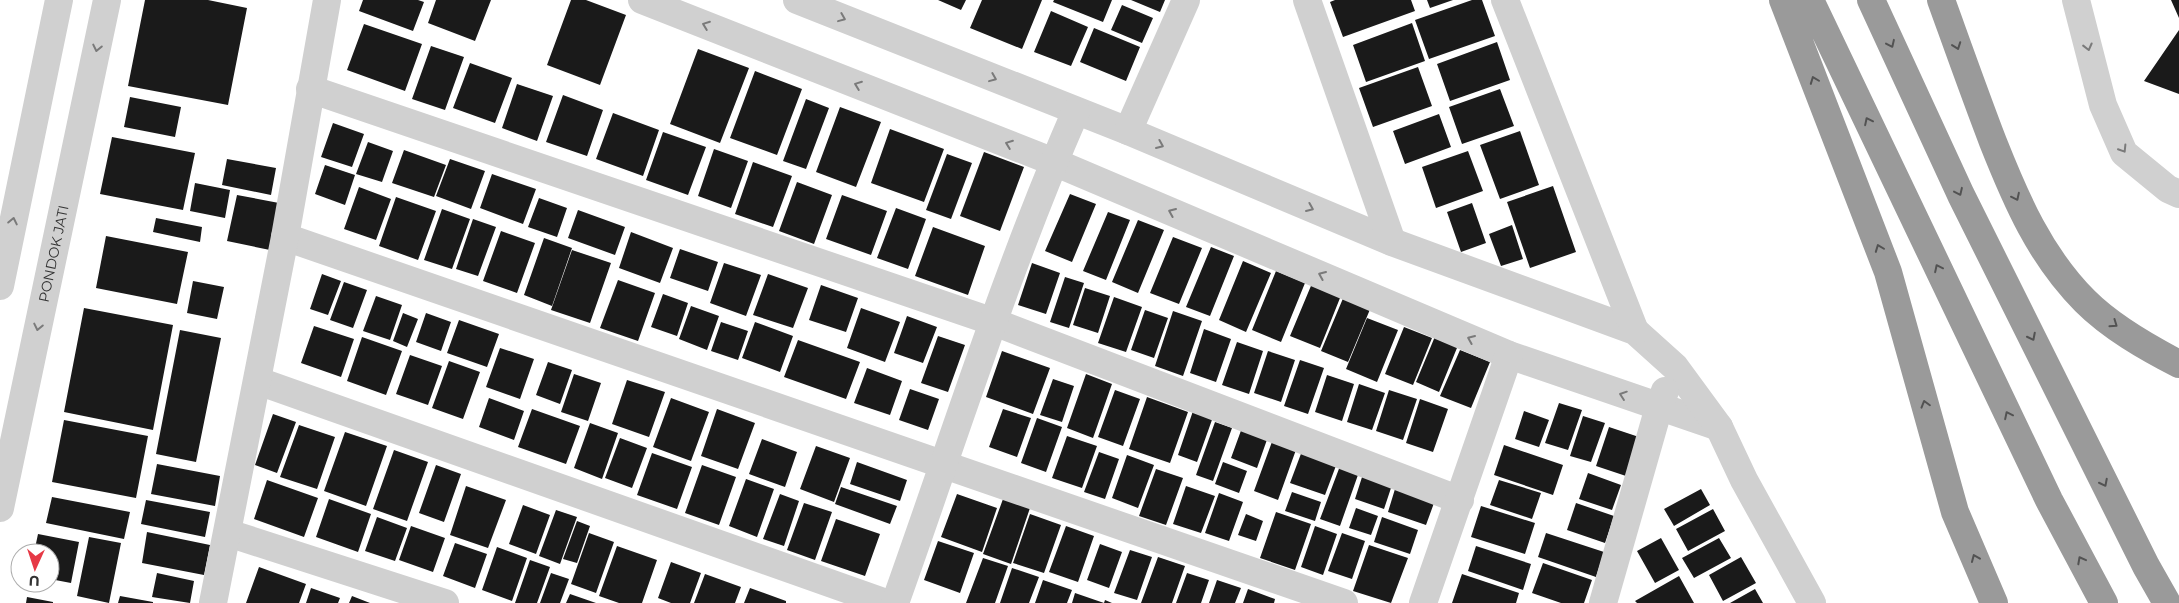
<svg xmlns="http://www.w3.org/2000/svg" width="2179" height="603" font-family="Montserrat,sans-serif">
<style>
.building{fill:#1a1a1a}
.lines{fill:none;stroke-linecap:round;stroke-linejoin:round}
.minor{stroke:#d0d0d0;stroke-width:28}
.highway{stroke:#9a9a9a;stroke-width:28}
.oneway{stroke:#7a7a7a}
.oneway2{stroke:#525252}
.labels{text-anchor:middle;stroke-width:5;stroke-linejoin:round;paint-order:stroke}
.street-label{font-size:14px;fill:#333;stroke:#fff}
</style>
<rect width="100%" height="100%" fill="#fff"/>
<path class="building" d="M145,0H208L247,8L228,105L128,86Z
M363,0H418L424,2L413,31L359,11Z
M436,0H491L475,41L428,23Z
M571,0H586L626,15L600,85L547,65Z
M938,0H966L961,10Z
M982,0H1042L1022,49L970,28Z
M1054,0H1112L1103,22L1053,2Z
M1131,0H1165L1160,12Z
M1335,0H1411L1415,11L1343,37L1330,2Z
M1427,0H1453L1430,8Z
M1472,0H1482L1495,36L1429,59L1415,20Z
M2171,0H2179V18Z
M1122,5L1153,18L1142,43L1111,30Z
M1051,11L1088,27L1071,66L1034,52Z
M1412,23L1425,61L1366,82L1353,45Z
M364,24L422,44L405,91L347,70Z
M1094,28L1140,47L1126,81L1080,62Z
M2179,30V94L2144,81Z
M1497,42L1510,80L1450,101L1437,64Z
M431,46L464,57L445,110L412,99Z
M698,49L749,68L720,143L670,124Z
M470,63L512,78L495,123L453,108Z
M1418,67L1432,106L1373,127L1359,88Z
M755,71L802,89L777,155L730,138Z
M517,84L553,96L537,141L502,128Z
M1500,89L1514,126L1462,144L1449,107Z
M563,95L603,110L587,156L546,142Z
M130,97L181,107L175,137L124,127Z
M806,99L829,108L806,169L783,161Z
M840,107L881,122L856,187L816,172Z
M613,113L659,130L643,176L596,159Z
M1439,114L1451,147L1405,164L1393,131Z
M333,123L364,134L352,167L321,157Z
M890,129L944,149L924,202L871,183Z
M1520,131L1539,185L1500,199L1480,145Z
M663,132L706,147L688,195L646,180Z
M112,137L195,153L183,210L100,194Z
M368,142L393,151L382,182L356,174Z
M714,149L748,161L731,208L698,196Z
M404,150L446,165L434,197L392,183Z
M1468,151L1483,191L1436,208L1422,167Z
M984,152L1024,167L1000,231L960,216Z
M947,154L972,163L951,219L926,210Z
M227,159L276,168L271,195L222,185Z
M450,159L485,171L471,209L436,196Z
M753,162L792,176L773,227L735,214Z
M325,165L355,175L345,205L315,194Z
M492,174L536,189L523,224L480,208Z
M797,182L832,195L814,244L779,231Z
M195,183L230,190L225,218L190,211Z
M1553,186L1576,252L1530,268L1507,202Z
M359,187L391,199L376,240L344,229Z
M1070,194L1096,204L1072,262L1045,251Z
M237,195L279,203L270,250L227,241Z
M842,195L887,211L871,255L826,239Z
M396,197L436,211L418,260L379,246Z
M539,198L567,208L557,237L528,227Z
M1472,203L1486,243L1461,252L1447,212Z
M896,208L926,219L908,269L877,258Z
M442,209L470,219L452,269L424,260Z
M578,210L625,227L615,255L568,238Z
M1108,212L1130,220L1106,280L1083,271Z
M156,218L202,227L200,242L153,232Z
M473,219L496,227L478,276L456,269Z
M1138,220L1164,230L1138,293L1112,282Z
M1512,225L1523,259L1501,266L1489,234Z
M933,227L985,246L968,295L915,276Z
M501,231L535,243L517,293L483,281Z
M631,232L673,248L660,283L619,268Z
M106,236L188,252L177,304L96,288Z
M1173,237L1202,248L1179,304L1150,293Z
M544,238L572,248L552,306L524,295Z
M1211,247L1234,256L1210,316L1186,307Z
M680,249L718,262L708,291L670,278Z
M572,250L611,263L590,323L551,310Z
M1243,261L1271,273L1246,332L1219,320Z
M724,263L761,275L746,316L710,303Z
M1032,263L1060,273L1046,314L1018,305Z
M1276,271L1305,283L1281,342L1252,330Z
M322,274L341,281L328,315L310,309Z
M768,274L808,288L793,328L753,315Z
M1065,277L1084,283L1069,328L1050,322Z
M618,280L655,293L638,341L600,328Z
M193,281L224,287L217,319L187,313Z
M1313,281L1342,293L1320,348L1290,336Z
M344,282L367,290L353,328L330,320Z
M821,285L858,298L846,332L809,320Z
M1085,288L1110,296L1098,333L1073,325Z
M663,294L688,303L677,336L651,327Z
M376,296L402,305L390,340L363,331Z
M1344,296L1371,307L1348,362L1321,351Z
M1114,297L1142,307L1126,352L1098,343Z
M691,306L719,316L707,350L679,339Z
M84,308L173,325L153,430L64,412Z
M861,308L900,322L885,362L847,348Z
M1145,310L1168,318L1154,358L1131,350Z
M1173,311L1202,321L1183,376L1155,366Z
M403,313L418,319L407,347L393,341Z
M426,313L451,322L441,351L416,342Z
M907,316L937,327L923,363L894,353Z
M1367,318L1398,330L1377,382L1346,369Z
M459,320L499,334L487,367L447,353Z
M721,322L748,331L738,360L711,351Z
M755,322L793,336L780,372L742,358Z
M314,326L354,339L341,377L301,363Z
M1404,327L1432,338L1413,385L1385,374Z
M1204,329L1231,339L1216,382L1190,373Z
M180,330L221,338L196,462L156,454Z
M1436,334L1459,343L1439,392L1416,382Z
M938,336L965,345L948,392L921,383Z
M362,337L402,351L386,395L347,381Z
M798,340L860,362L846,399L784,377Z
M1237,342L1263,351L1249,394L1222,385Z
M500,348L534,359L520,399L486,387Z
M1460,350L1490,362L1471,408L1440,396Z
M1002,351L1050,368L1033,414L986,397Z
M1268,351L1295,360L1281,402L1254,393Z
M410,355L442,366L428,405L396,394Z
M1300,360L1324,368L1308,414L1284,406Z
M449,361L480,372L463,419L432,408Z
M548,362L572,370L560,404L536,395Z
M867,368L902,381L890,415L854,403Z
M574,374L601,383L588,421L561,412Z
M1086,374L1112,384L1093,438L1067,428Z
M1327,375L1354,384L1342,421L1315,412Z
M1053,379L1074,386L1062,422L1040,415Z
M627,380L665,392L649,437L612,424Z
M1359,384L1385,393L1372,430L1347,422Z
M910,389L939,399L928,430L899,420Z
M1115,390L1140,399L1123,446L1098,437Z
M1389,390L1417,399L1403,440L1376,431Z
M1147,397L1188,412L1170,463L1129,449Z
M489,398L524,411L514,440L479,427Z
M671,398L709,412L691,461L653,447Z
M1420,399L1448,409L1433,452L1406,443Z
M1559,403L1582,410L1568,450L1545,443Z
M532,409L580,426L566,464L518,447Z
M717,409L755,423L738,469L701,456Z
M1003,409L1031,418L1017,457L989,447Z
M1193,411L1213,417L1197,462L1178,455Z
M1524,411L1549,420L1539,447L1515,439Z
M273,414L296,422L277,473L255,465Z
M1583,416L1605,423L1591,462L1570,456Z
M1037,418L1062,427L1046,472L1021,463Z
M64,420L148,436L136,498L52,482Z
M1215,422L1232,428L1213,481L1196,475Z
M590,423L618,433L602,479L574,468Z
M299,425L335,437L317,489L280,477Z
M1243,425L1269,434L1257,468L1231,458Z
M1609,427L1642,438L1629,477L1596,466Z
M345,432L387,446L366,506L324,491Z
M1067,436L1097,446L1082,488L1052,478Z
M620,438L647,448L632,488L605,478Z
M762,439L797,452L785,487L749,474Z
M1273,439L1297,447L1278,500L1254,491Z
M1504,445L1563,465L1553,495L1494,475Z
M816,446L850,458L834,502L800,489Z
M394,450L428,462L407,521L373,509Z
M1302,451L1337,463L1325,495L1290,483Z
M1099,452L1119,459L1105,499L1084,492Z
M652,453L692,467L677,509L637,495Z
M1127,455L1154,465L1138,508L1112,498Z
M857,462L907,480L900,501L850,484Z
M1223,462L1247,471L1239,493L1215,484Z
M157,464L220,476L215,506L151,494Z
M436,465L461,474L444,522L419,513Z
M702,465L736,477L719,525L685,513Z
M1340,466L1359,472L1340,526L1320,519Z
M1156,469L1183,478L1166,525L1139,516Z
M1588,473L1621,485L1612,510L1579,499Z
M1363,474L1392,485L1384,509L1355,499Z
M746,479L774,489L757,537L729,526Z
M267,480L318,498L304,537L254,519Z
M1499,480L1541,493L1532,519L1490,505Z
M466,486L506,500L488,548L450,535Z
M1186,486L1215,496L1201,533L1173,524Z
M841,487L897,506L890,524L835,504Z
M1395,489L1434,503L1426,525L1388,512Z
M1701,489L1710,505L1674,526L1664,509Z
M1292,492L1321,502L1315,521L1285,511Z
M1219,493L1243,502L1229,541L1205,533Z
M780,494L799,501L784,546L763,539Z
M957,494L997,508L982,552L941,537Z
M52,497L130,512L124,539L46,523Z
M329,499L371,514L358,552L316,537Z
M1003,499L1030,508L1011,564L983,554Z
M146,500L210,512L205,537L141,524Z
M804,503L832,512L815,560L787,550Z
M1576,503L1614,516L1605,543L1567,530Z
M523,505L550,515L536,554L509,544Z
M1481,506L1535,523L1525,554L1471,537Z
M1356,508L1378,516L1371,535L1349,528Z
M1713,509L1725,531L1688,551L1676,529Z
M556,510L577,517L560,564L539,556Z
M1276,512L1311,524L1295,570L1260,558Z
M1030,514L1061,525L1044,573L1013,563Z
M1246,514L1263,521L1256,541L1238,535Z
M377,517L407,528L395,561L365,551Z
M1382,517L1418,530L1410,554L1374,542Z
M836,519L880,534L865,576L821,561Z
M577,521L590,526L577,563L563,559Z
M411,526L445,538L433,572L399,560Z
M1066,526L1094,536L1078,582L1049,572Z
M1315,526L1337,534L1323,575L1301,567Z
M147,532L210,545L204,575L142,563Z
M589,533L614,542L596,593L571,584Z
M1342,533L1365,541L1352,579L1328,571Z
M1546,533L1604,552L1596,577L1538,557Z
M38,534L79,542L71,583L50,579V553H34Z
M89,537L121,543L109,603L77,596Z
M1661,538L1679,570L1655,583L1637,551Z
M1719,538L1731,558L1694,578L1682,558Z
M938,541L974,553L960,593L924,580Z
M455,543L487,554L475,588L443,576Z
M1100,544L1122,552L1109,588L1087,580Z
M1369,545L1408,558L1391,603L1353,591Z
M617,546L657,560L642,603H619L599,596Z
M1476,546L1531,564L1523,590L1468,571Z
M497,547L527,558L512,601L482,590Z
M1130,550L1152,557L1137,600L1114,593Z
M1158,557L1185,566L1172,603H1141Z
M1741,557L1756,583L1723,601L1709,575Z
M983,558L1008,566L995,603H966Z
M530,560L550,567L537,603H515Z
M671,562L701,573L690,603H671L658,598Z
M1543,563L1592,580L1584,603H1561L1532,593Z
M259,567L306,584L299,603H246Z
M1012,568L1039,577L1029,603H1000Z
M157,573L194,581L190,603L152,597Z
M551,573L569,579L560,603H540Z
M1187,573L1209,580L1201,603H1176Z
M705,574L741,587L735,603H694Z
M1462,574L1519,593L1516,603H1452Z
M1679,576L1694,603H1637L1635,601Z
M1043,580L1072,590L1067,603H1035Z
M1217,580L1241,588L1235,603H1209Z
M311,588L340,598L338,603H306Z
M750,588L786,601V603H744Z
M1248,589L1275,599L1274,603H1243Z
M1755,589L1763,603H1730Z
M1075,593L1104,603L1105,600L1112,603H1072Z
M570,594L596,603H566Z
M120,596L153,602V603H118Z
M352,596L370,603H349Z
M27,597L53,602V603H26Z"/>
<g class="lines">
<g class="minor">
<path d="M642,0L1054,162L1509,355L1719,427"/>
<path d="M797,0L1128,131L1392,242L1635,331L1675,367L1719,427L1744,480L1812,603"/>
<path d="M1307,0L1392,242"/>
<path d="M1505,0L1635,331"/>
<path d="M2076,0L2103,105L2124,153L2168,189L2179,194"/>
<path d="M310,89L994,322L1460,500"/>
<path d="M1128,131L1186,0"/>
<path d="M285,237L1344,603"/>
<path d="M0,286L59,0"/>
<path d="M258,381L886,603"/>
<path id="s1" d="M0,508L107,0"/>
<path d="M228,533L445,603"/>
<path d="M213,603L285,237L327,0"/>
<path d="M895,603C954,438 1006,271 1076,111"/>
<path d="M1423,603L1509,355"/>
<path d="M1603,603L1659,407L1665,391"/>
</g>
<path class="highway" d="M1783,0L1888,272L1955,512L1994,603
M1810,0L2049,500L2104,603
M1871,0L1961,195L2146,566L2167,603
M1941,0C1958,47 1975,95 1993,142C2016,200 2040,256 2085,301C2111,327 2146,347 2179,364"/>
</g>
<defs><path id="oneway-chevron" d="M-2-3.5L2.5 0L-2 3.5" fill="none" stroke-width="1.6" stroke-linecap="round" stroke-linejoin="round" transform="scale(1.25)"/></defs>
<g class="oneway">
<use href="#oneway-chevron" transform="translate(842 18) rotate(22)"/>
<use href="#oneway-chevron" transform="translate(706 25) rotate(-159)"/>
<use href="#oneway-chevron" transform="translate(2088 47) rotate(76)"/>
<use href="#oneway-chevron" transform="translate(97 48) rotate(102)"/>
<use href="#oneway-chevron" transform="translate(993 78) rotate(22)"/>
<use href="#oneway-chevron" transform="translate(858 85) rotate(-159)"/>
<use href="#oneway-chevron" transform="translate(1009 144) rotate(-159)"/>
<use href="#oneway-chevron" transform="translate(1160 145) rotate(23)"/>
<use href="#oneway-chevron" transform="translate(2123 149) rotate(58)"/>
<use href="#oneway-chevron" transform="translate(1310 208) rotate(23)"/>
<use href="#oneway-chevron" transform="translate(1172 212) rotate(-157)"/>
<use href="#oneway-chevron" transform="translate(13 221) rotate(-78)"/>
<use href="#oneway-chevron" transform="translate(1322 275) rotate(-157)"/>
<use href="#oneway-chevron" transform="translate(38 327) rotate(102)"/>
<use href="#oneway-chevron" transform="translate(1471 339) rotate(-157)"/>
<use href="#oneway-chevron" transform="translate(1623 395) rotate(-161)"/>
</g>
<g class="oneway2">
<use href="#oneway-chevron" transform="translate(1891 44) rotate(65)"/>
<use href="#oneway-chevron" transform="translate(1957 46) rotate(70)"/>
<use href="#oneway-chevron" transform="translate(1814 80) rotate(-111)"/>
<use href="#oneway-chevron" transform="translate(1868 121) rotate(-116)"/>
<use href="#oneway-chevron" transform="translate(1959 192) rotate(65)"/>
<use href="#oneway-chevron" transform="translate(2016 197) rotate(64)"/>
<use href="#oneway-chevron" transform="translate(1879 248) rotate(-111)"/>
<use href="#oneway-chevron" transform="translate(1938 268) rotate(-116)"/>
<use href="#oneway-chevron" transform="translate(2114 324) rotate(35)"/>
<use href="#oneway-chevron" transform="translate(2032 337) rotate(63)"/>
<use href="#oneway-chevron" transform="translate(1925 404) rotate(-106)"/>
<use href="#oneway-chevron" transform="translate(2008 415) rotate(-116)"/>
<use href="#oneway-chevron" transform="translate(2104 483) rotate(63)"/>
<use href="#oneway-chevron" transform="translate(1975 558) rotate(-113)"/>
<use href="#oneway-chevron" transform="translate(2081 560) rotate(-118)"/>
</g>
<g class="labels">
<g class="street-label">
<text dy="5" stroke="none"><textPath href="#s1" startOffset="260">PONDOK JATI</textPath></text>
</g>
</g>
<g transform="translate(35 568) rotate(183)"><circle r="24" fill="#ffffff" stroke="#adadad"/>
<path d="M0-4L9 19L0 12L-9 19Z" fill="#e63946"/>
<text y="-8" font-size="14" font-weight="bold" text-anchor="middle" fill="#333333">U</text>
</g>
</svg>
